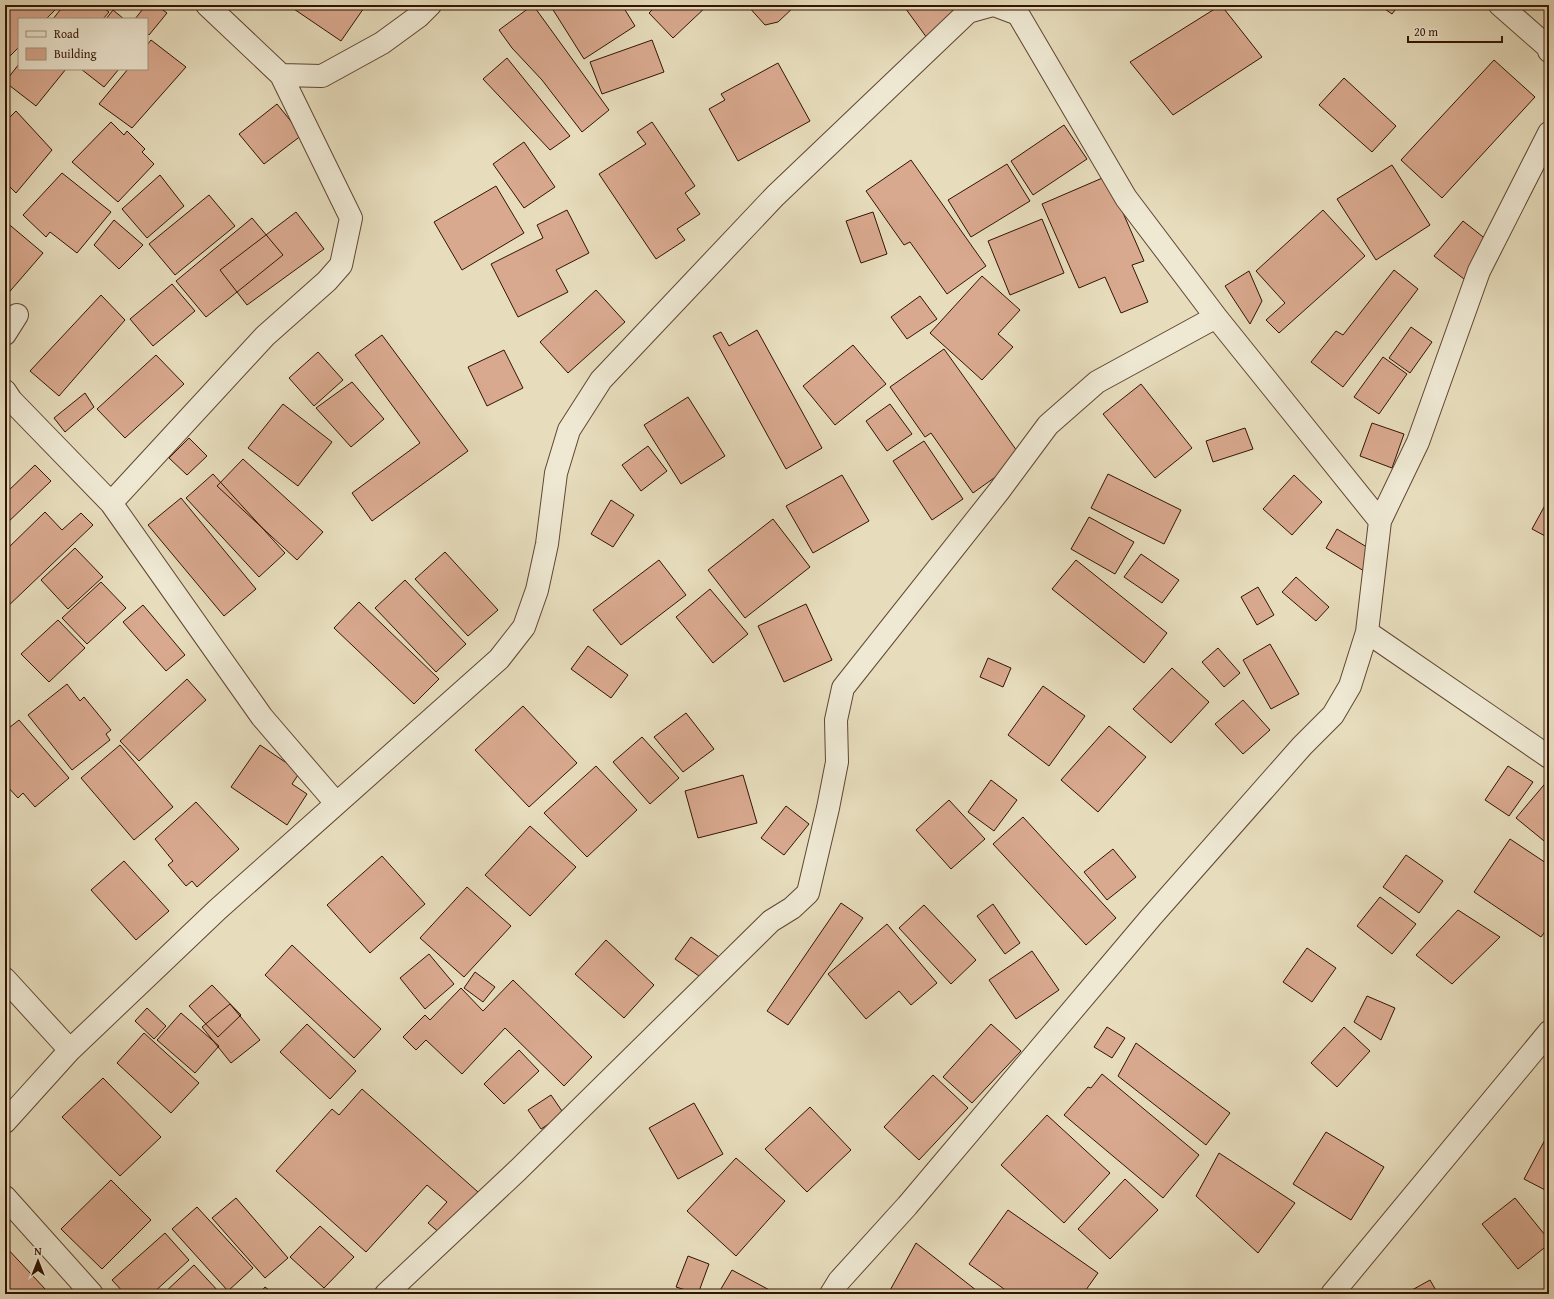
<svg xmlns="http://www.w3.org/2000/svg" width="1554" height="1299" font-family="'Gentium Book Plus',serif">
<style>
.building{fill:#d9a98f;stroke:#331403}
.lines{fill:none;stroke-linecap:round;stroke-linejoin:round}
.minor-casing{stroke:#604632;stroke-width:24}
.minor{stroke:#efe9d4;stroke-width:22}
</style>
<rect width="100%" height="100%" fill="#e7ddbd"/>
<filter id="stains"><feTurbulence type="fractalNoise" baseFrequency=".005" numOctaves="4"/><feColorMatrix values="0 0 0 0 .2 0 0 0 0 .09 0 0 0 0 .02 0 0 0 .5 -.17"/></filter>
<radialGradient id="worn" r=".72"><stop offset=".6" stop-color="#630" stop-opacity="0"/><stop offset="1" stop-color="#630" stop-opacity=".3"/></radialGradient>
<path class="building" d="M5,5H49L55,10L46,19H19V47L5,61Z
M64,5H100L109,12L103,19H53Z
M146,5H156L167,13L149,35L147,33V19H135Z
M288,5H366L341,41Z
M533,5L609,110L582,132L542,80L512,48L499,30Z
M550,5H622L635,26L584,59Z
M657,5H708L673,38L649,13Z
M747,5H796L778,22L765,25Z
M903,5H958L963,12L927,38Z
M1221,5L1262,57L1173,115L1130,62Z
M1379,5H1399L1392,14Z
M113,10L124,19H106Z
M151,40L186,67L132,128L99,104L128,69H147V45Z
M652,40L664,72L602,94L590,62Z
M507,58L570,136L550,150L483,79Z
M1494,60L1535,97L1442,198L1401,160Z
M778,63L810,121L738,161L709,109L725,100L721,94Z
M19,64V69H66L36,106L5,82Z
M81,69H119L104,87Z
M1344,78L1396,126L1372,152L1319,105Z
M277,104L302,135L264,164L239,134Z
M16,111L52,150L16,193L5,182V122Z
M111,122L124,135L127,131L145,149L142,152L154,164L118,202L72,162Z
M652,122L695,186L685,193L700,214L677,229L685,240L656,259L599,174L646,144L637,132Z
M1064,125L1087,159L1033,195L1011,161Z
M524,142L555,187L524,208L493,164Z
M911,160L986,266L947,294L910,242L904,245L866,191Z
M1007,164L1030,201L971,237L948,200Z
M1392,165L1430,225L1376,260L1337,199Z
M62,173L111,212L77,253L50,232L46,237L23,215Z
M160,175L184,206L147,238L122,209Z
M1107,176L1144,261L1132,265L1148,302L1121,313L1105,277L1079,288L1042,204Z
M496,186L524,233L462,270L434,222Z
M209,195L235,226L175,275L149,244Z
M567,210L589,253L556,270L568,292L518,317L491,264L543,238L537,225Z
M1323,210L1365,256L1279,333L1266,320L1285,303L1256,271Z
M296,212L324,249L247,305L220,270Z
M873,212L887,254L861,263L846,221Z
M252,218L283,255L206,317L176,281Z
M1042,219L1064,273L1010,295L988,241Z
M114,220L143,245L119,269L94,245Z
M5,221L43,253L5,297Z
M1463,221L1492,244L1464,279L1434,256Z
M1394,270L1418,289L1343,387L1311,362L1336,331L1343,335Z
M1249,271L1262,301L1250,324L1225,286Z
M982,276L1020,310L998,334L1013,347L982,380L930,333Z
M172,284L195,311L153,346L130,319Z
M596,290L625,322L568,373L540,342Z
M101,295L125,320L59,396L30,371Z
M920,296L937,319L907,339L891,317Z
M1411,327L1432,342L1410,373L1389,358Z
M757,330L822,448L786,469L713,336L721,332L729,346Z
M382,335L468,451L372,521L352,493L420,443L355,355Z
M853,345L886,384L835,425L803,386Z
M944,349L1022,458L973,493L931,433L925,437L890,387Z
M504,350L523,388L487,406L468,367Z
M318,352L343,380L314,406L289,378Z
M156,355L184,384L125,438L97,409Z
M1383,357L1407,374L1379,414L1354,397Z
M352,382L384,419L351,447L316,408Z
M1141,384L1192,448L1155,478L1103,414Z
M85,393L94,407L65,432L54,418Z
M688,397L725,456L681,484L644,425Z
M283,404L332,442L298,486L248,448Z
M890,404L912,434L887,451L866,421Z
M1372,423L1404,434L1392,468L1360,456Z
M1245,428L1253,449L1213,462L1206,441Z
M189,438L207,456L187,475L169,458Z
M924,441L963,499L932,520L893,461Z
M648,446L667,471L641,491L622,465Z
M243,459L323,532L297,560L217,486Z
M35,465L51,481L5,525V494Z
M213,474L285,553L259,577L186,498Z
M1108,474L1181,510L1164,544L1091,508Z
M842,475L869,521L813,553L786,506Z
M1294,475L1322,502L1292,535L1263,509Z
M181,498L256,589L224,616L148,525Z
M1549,498V538L1532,529Z
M611,500L634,515L613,547L591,534Z
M45,512L62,530L81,513L93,525L5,609V551Z
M1089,517L1134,542L1115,574L1071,549Z
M773,519L810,567L745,618L708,570Z
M1337,529L1375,552L1364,571L1326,548Z
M75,548L103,577L68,609L41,580Z
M445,552L498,610L468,636L415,579Z
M1141,554L1179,580L1162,603L1124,577Z
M659,560L686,595L621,645L593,610Z
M1076,560L1167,633L1144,663L1052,589Z
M1296,577L1329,607L1316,621L1282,592Z
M405,580L466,644L436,672L375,608Z
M101,582L126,608L87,644L62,618Z
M1258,587L1274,615L1257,625L1241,597Z
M710,589L748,634L713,663L676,617Z
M359,602L439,679L414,704L334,628Z
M806,604L832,660L784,682L758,626Z
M143,605L185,655L166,671L123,622Z
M58,620L85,648L49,682L21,654Z
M1270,644L1299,694L1271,709L1243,660Z
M588,646L628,675L611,698L571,669Z
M1218,648L1240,673L1224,687L1202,662Z
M988,658L1011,668L1003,687L980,677Z
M1172,668L1209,702L1171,743L1133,709Z
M187,679L206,700L139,761L120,741Z
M67,684L80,701L84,697L111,730L106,734L110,740L72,770L28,715Z
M1043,686L1085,716L1049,766L1008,735Z
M1243,700L1270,730L1243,754L1215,724Z
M523,706L577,763L529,807L475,750Z
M686,713L714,749L683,772L654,737Z
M19,720L69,778L35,807L23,793L18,798L5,784V731Z
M1109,726L1146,757L1098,812L1061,780Z
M642,737L679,778L650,804L613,762Z
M120,745L173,807L134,840L81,778Z
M260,745L300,772L292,784L307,794L287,825L231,787Z
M596,766L637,810L587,857L544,813Z
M1508,766L1533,782L1509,816L1485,800Z
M743,775L757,823L698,838L685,791Z
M1549,779V845L1516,818Z
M991,780L1017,800L994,831L968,812Z
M949,800L985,839L951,869L916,830Z
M196,802L239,849L197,887L192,881L186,886L168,865L173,861L155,839Z
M786,806L809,824L784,855L761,838Z
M1023,817L1116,918L1086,945L993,844Z
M530,826L576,867L530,916L485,875Z
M1510,839L1549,865V926L1541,937L1474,892Z
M1113,849L1136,877L1107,900L1084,872Z
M1406,855L1443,881L1419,913L1383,887Z
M382,856L425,904L370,953L327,905Z
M124,861L169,911L136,940L91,890Z
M467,887L511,926L464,977L420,938Z
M1380,897L1416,924L1392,954L1357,926Z
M841,903L863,918L788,1025L767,1011Z
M993,904L1020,943L1005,954L977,916Z
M924,905L976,960L951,984L899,928Z
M1458,910L1500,937L1452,984L1416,955Z
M887,924L937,983L911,1005L899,991L866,1019L828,974Z
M691,937L722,959L706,981L675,959Z
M606,940L654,985L624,1018L575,974Z
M292,945L381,1029L354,1058L265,975Z
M1307,948L1336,968L1312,1002L1283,982Z
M1032,951L1059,990L1016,1019L989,980Z
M429,954L454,984L425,1009L400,978Z
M475,972L495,987L483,1002L464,988Z
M513,980L592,1057L564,1086L505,1028L462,1074L426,1040L416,1050L403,1037L425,1015L430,1020L461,988L483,1011Z
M212,985L241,1015L218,1037L189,1006Z
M1367,996L1395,1008L1381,1040L1354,1022Z
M230,1004L260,1040L231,1063L202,1027Z
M147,1008L166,1026L154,1039L135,1021Z
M181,1013L219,1046L195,1073L157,1040Z
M307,1024L356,1071L330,1099L280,1052Z
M991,1024L1021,1051L972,1103L943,1077Z
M1107,1027L1125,1038L1112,1058L1094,1047Z
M1344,1027L1370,1051L1337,1087L1311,1063Z
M144,1033L199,1083L171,1113L117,1063Z
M1136,1043L1230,1113L1206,1145L1118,1076Z
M519,1050L539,1071L504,1104L484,1084Z
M5,1071L10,1077L5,1081Z
M1102,1074L1199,1155L1163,1198L1064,1115L1088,1087L1091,1088Z
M933,1075L968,1108L919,1160L884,1127Z
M103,1078L161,1137L120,1176L62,1117Z
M362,1089L478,1192L441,1234L428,1223L447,1202L427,1185L366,1252L276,1171L332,1109L339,1115Z
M551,1095L564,1114L541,1129L528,1110Z
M694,1103L723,1154L678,1179L649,1128Z
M810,1107L851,1150L807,1192L765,1149Z
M1047,1115L1110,1173L1064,1223L1001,1165Z
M1326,1132L1384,1167L1351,1220L1293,1184Z
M1547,1136L1549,1137V1192L1524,1179Z
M1219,1153L1295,1203L1258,1253L1196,1196Z
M736,1158L785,1201L736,1256L687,1211Z
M1125,1179L1158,1210L1110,1259L1078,1229Z
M111,1180L151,1220L102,1269L61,1229Z
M236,1198L288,1258L265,1278L212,1218Z
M1515,1198L1549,1240V1244L1518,1269L1482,1224Z
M197,1207L253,1268L228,1291L172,1229Z
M1008,1210L1098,1273L1083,1294H1011L969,1264Z
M320,1226L354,1257L324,1288L290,1257Z
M165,1233L189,1260L152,1294H125L112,1280Z
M916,1243L981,1294H888Z
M5,1246L46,1290L42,1294H5Z
M688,1256L709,1264L698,1294L676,1287Z
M194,1265L219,1292L217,1294H163Z
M732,1270L777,1294H718Z
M1430,1280L1438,1294H1414L1412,1290Z
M265,1287L274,1294H259Z"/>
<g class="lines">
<g class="minor-casing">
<path id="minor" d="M994,5L1018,14L1126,198L1216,317L1380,521
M1500,5L1549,48V51
M281,75L322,76L382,43L419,16L430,5
M5,334L17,315
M5,391L11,400L111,503L262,717L336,803
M111,503L265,336L327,281L341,265L351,218L281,75L207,5
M1367,632L1549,757
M5,979L70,1050
M5,1122L70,1050L217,910L499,659L524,627L537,590L547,544L556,473L569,430L601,380L775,196L968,12L993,5
M5,1197L92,1294
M386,1294L518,1170L771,921L792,908L808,893L828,808L837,762L836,720L843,688L999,491L1048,425L1097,382L1216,317
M831,1294L839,1281L907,1206L1152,916L1302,746L1333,715L1350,686L1367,632L1380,521L1418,442L1479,271L1549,133
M1332,1294L1549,1032"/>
</g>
<use href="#minor" class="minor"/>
</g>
<rect width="1554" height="1299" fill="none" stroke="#e7ddbd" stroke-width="20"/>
<rect x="6" y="6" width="1542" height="1287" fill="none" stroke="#331403" stroke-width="2"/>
<rect x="10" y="10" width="1534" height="1279" fill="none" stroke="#331403"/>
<rect x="18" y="18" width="130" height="52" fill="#efe9d4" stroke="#a49480"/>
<rect x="26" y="31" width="20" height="6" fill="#efe9d4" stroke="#a49480"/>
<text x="54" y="38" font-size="12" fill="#331403">Road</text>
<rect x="26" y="48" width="20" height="12" fill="#d9a98f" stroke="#a49480"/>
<text x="54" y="58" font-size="12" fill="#331403">Building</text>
<g transform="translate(38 1261)" stroke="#efe9d4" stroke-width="3" paint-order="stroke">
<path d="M0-3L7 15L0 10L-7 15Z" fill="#331403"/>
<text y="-6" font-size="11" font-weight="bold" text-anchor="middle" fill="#331403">N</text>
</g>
<path d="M1408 36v6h94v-6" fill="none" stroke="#331403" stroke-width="2"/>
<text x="1414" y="36" font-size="12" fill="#331403" stroke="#efe9d4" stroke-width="3" paint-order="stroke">20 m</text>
<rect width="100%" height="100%" filter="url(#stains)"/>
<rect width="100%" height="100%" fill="url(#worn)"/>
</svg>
